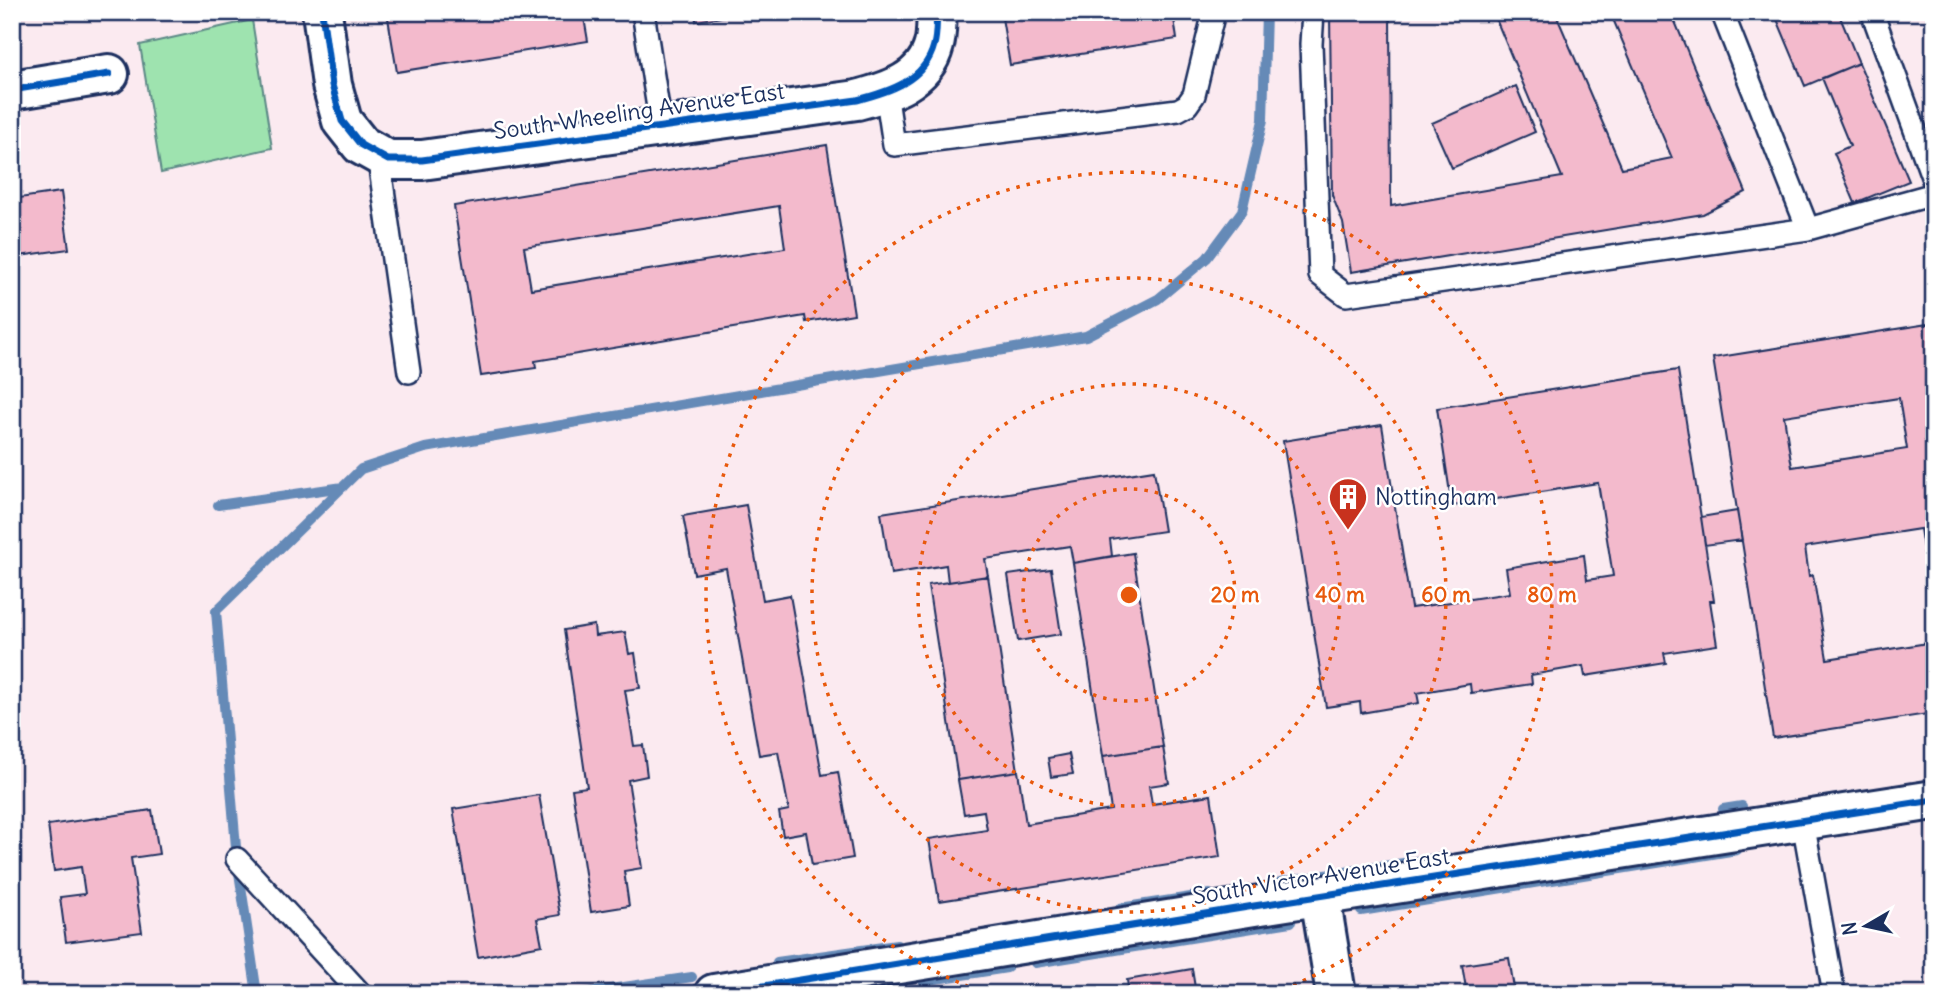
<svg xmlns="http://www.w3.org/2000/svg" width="1946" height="1006" font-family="Delius,sans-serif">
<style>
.green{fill:#9ee3af;stroke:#5c8986;stroke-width:2}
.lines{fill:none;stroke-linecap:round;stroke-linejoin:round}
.stream{stroke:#658ab7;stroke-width:10}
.building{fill:#f3bacc;stroke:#1b2f5e;stroke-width:2;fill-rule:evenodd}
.service-casing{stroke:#1b2f5e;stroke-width:26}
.minor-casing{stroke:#1b2f5e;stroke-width:44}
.service{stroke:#fff;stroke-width:21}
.minor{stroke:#fff;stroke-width:38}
.cycleway-casing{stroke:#fff;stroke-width:11}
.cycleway{stroke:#0057b8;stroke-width:7}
.ring{fill:none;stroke:#e8590c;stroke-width:3.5;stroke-dasharray:3.5 7}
.labels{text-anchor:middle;stroke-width:5;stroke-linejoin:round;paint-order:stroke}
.street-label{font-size:23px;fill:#1b2f5e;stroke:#fff}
.poi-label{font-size:23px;fill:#1b2f5e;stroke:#fff;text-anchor:start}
.centre{fill:#e8590c;stroke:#fff;stroke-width:3.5}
.ring-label{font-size:21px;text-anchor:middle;font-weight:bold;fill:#e8590c;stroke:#fff;stroke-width:5;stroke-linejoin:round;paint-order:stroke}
</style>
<rect width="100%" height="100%" fill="#fbeaf0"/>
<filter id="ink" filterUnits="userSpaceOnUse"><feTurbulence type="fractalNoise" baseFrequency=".0143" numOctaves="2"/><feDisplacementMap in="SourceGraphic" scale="14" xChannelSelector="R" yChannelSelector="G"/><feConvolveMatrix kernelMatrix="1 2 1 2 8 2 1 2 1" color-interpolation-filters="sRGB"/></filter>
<g filter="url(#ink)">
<path class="green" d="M252,20L272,148L161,173L140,45Z"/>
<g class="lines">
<path class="stream" d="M218,505L343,487
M1723,809L1742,806
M1280,882L1436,858
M1120,908L1210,894
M1361,911L1737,850
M777,962L897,945
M1035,963L1291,922
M923,981L1007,968
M583,993L692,977
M257,994L237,859L216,611L361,469L425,448L1086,336L1158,299L1207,258L1242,211L1263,120L1266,12
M846,994L895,986"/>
</g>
<path class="building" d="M387,12H583L588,41L397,72Z
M695,12H752L696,21Z
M1001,12H1173L1177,39L1010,65Z
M1330,12H1390L1391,206L1562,177L1493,12H1555L1622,168L1672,158L1610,12H1671L1746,192L1703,214L1351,272L1343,223L1332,195Z
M1774,12H1838L1859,63L1805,86Z
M1859,63L1909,181L1855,203L1834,153L1850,146L1822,78Z
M1516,86L1535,132L1452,168L1432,123Z
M827,145L854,314L806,322L805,316L535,361L536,368L481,376L454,206ZM779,206L785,248L531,289L524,247Z
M61,192L69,249L12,257V199Z
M1934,323V616L1920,529L1805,547L1809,576L1813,575L1827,659L1934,642V713L1773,738L1713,358ZM1899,398L1907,449L1792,467L1784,416Z
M1678,370L1714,601H1710L1717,645L1664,653L1666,663L1585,676L1583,666L1531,675L1532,684L1471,693L1470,684L1417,693L1419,703L1361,713L1360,702L1326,707L1283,441L1382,425L1411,608L1510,593L1506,568L1584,555L1587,580L1613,576L1598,483L1452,506L1437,408Z
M1154,470L1164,531L1110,539L1112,556L1073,563L1070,546L985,559L988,576L948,582L946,565L891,574L881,513Z
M746,505L763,600L790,595L822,775L838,772L853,858L812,865L806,832L783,836L779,812L789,810L778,752L759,755L726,568L694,574L683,516Z
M1737,511L1742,540L1705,545L1701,517Z
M1133,553L1163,747L1103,756L1073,563Z
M1051,569L1061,634L1018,641L1008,575Z
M988,576L1018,771L958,780L928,585Z
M594,625L595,636L625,632L629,654L635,653L640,688L625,690L634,746L643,745L647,776L628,780L642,868L624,871L629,906L591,912L572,789L587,787L564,630Z
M1163,747L1169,783L1149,786L1152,804L1211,795L1220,857L939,901L929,839L987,830L984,811L964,814L958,780L1018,771L1026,824L1111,810L1103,756Z
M1069,754L1073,774L1051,777L1048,758Z
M539,795L560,915L537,919L542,945L478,957L453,809Z
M152,810L159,854L131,858L142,932L66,942L60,897L85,894L81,867L54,871L48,825Z
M1509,958L1515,994H1467L1462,965Z
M1192,969L1196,994H1129L1127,980Z"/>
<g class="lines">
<g class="service-casing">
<path id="service" d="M643,12L661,127
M1313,12L1311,44L1320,275L1346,295L1808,229
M1722,12L1808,229L1934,194
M1872,12L1934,182
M886,92L894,145L1178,110L1187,105L1194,95L1214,12
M378,154L409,372
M1803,822L1834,994
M237,859L361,994"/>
</g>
<g class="minor-casing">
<path id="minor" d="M322,12L332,85L342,121L361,145L388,160H422L857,100C888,92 925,81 934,45C937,35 936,23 937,12
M12,90L109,74
M1320,896L1336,994
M714,994L1254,906L1934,800"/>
</g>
<use href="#service" class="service"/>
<use href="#minor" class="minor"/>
<g class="cycleway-casing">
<path id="cycleway" d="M322,12L332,85L342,121L361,145L388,160H422L857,100C888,92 925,81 934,45C937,35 936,23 937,12
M12,90L109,74
M714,994L1254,906L1934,800"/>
</g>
<use href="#cycleway" class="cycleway"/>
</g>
</g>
<g class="ring">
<circle cx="1129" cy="595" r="106"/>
<circle cx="1129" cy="595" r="211"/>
<circle cx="1129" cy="595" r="317"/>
<path d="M988 994A423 423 0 1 1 1270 994"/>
</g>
<defs>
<g id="building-pin" transform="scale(2.0125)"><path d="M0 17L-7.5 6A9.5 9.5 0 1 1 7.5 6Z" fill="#c8321e" stroke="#fff"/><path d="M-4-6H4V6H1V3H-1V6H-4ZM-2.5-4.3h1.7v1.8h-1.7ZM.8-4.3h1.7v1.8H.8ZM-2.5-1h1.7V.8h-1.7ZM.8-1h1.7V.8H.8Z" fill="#fff"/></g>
</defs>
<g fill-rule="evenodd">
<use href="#building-pin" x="1348" y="497"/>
</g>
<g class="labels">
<g class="street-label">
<text transform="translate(639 111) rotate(-8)" y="8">South Wheeling Avenue East</text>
<text transform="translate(1321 876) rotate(-9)" y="8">South Victor Avenue East</text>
</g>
<g class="poi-label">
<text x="1375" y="505">Nottingham</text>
</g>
</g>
<circle cx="1129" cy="595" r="10" class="centre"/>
<g class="ring-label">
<text x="1235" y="602">20 m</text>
<text x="1340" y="602">40 m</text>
<text x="1446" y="602">60 m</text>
<text x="1552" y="602">80 m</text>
</g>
<rect width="1946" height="1006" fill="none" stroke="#fff" stroke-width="42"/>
<rect x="21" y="21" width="1904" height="964" fill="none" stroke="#1b2f5e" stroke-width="2.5" filter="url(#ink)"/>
<g transform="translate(1866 926) rotate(261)" stroke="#ffffff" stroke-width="5" paint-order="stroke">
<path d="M0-5L12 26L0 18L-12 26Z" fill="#1b2f5e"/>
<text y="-10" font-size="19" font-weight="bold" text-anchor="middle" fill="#1b2f5e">N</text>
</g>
</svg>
